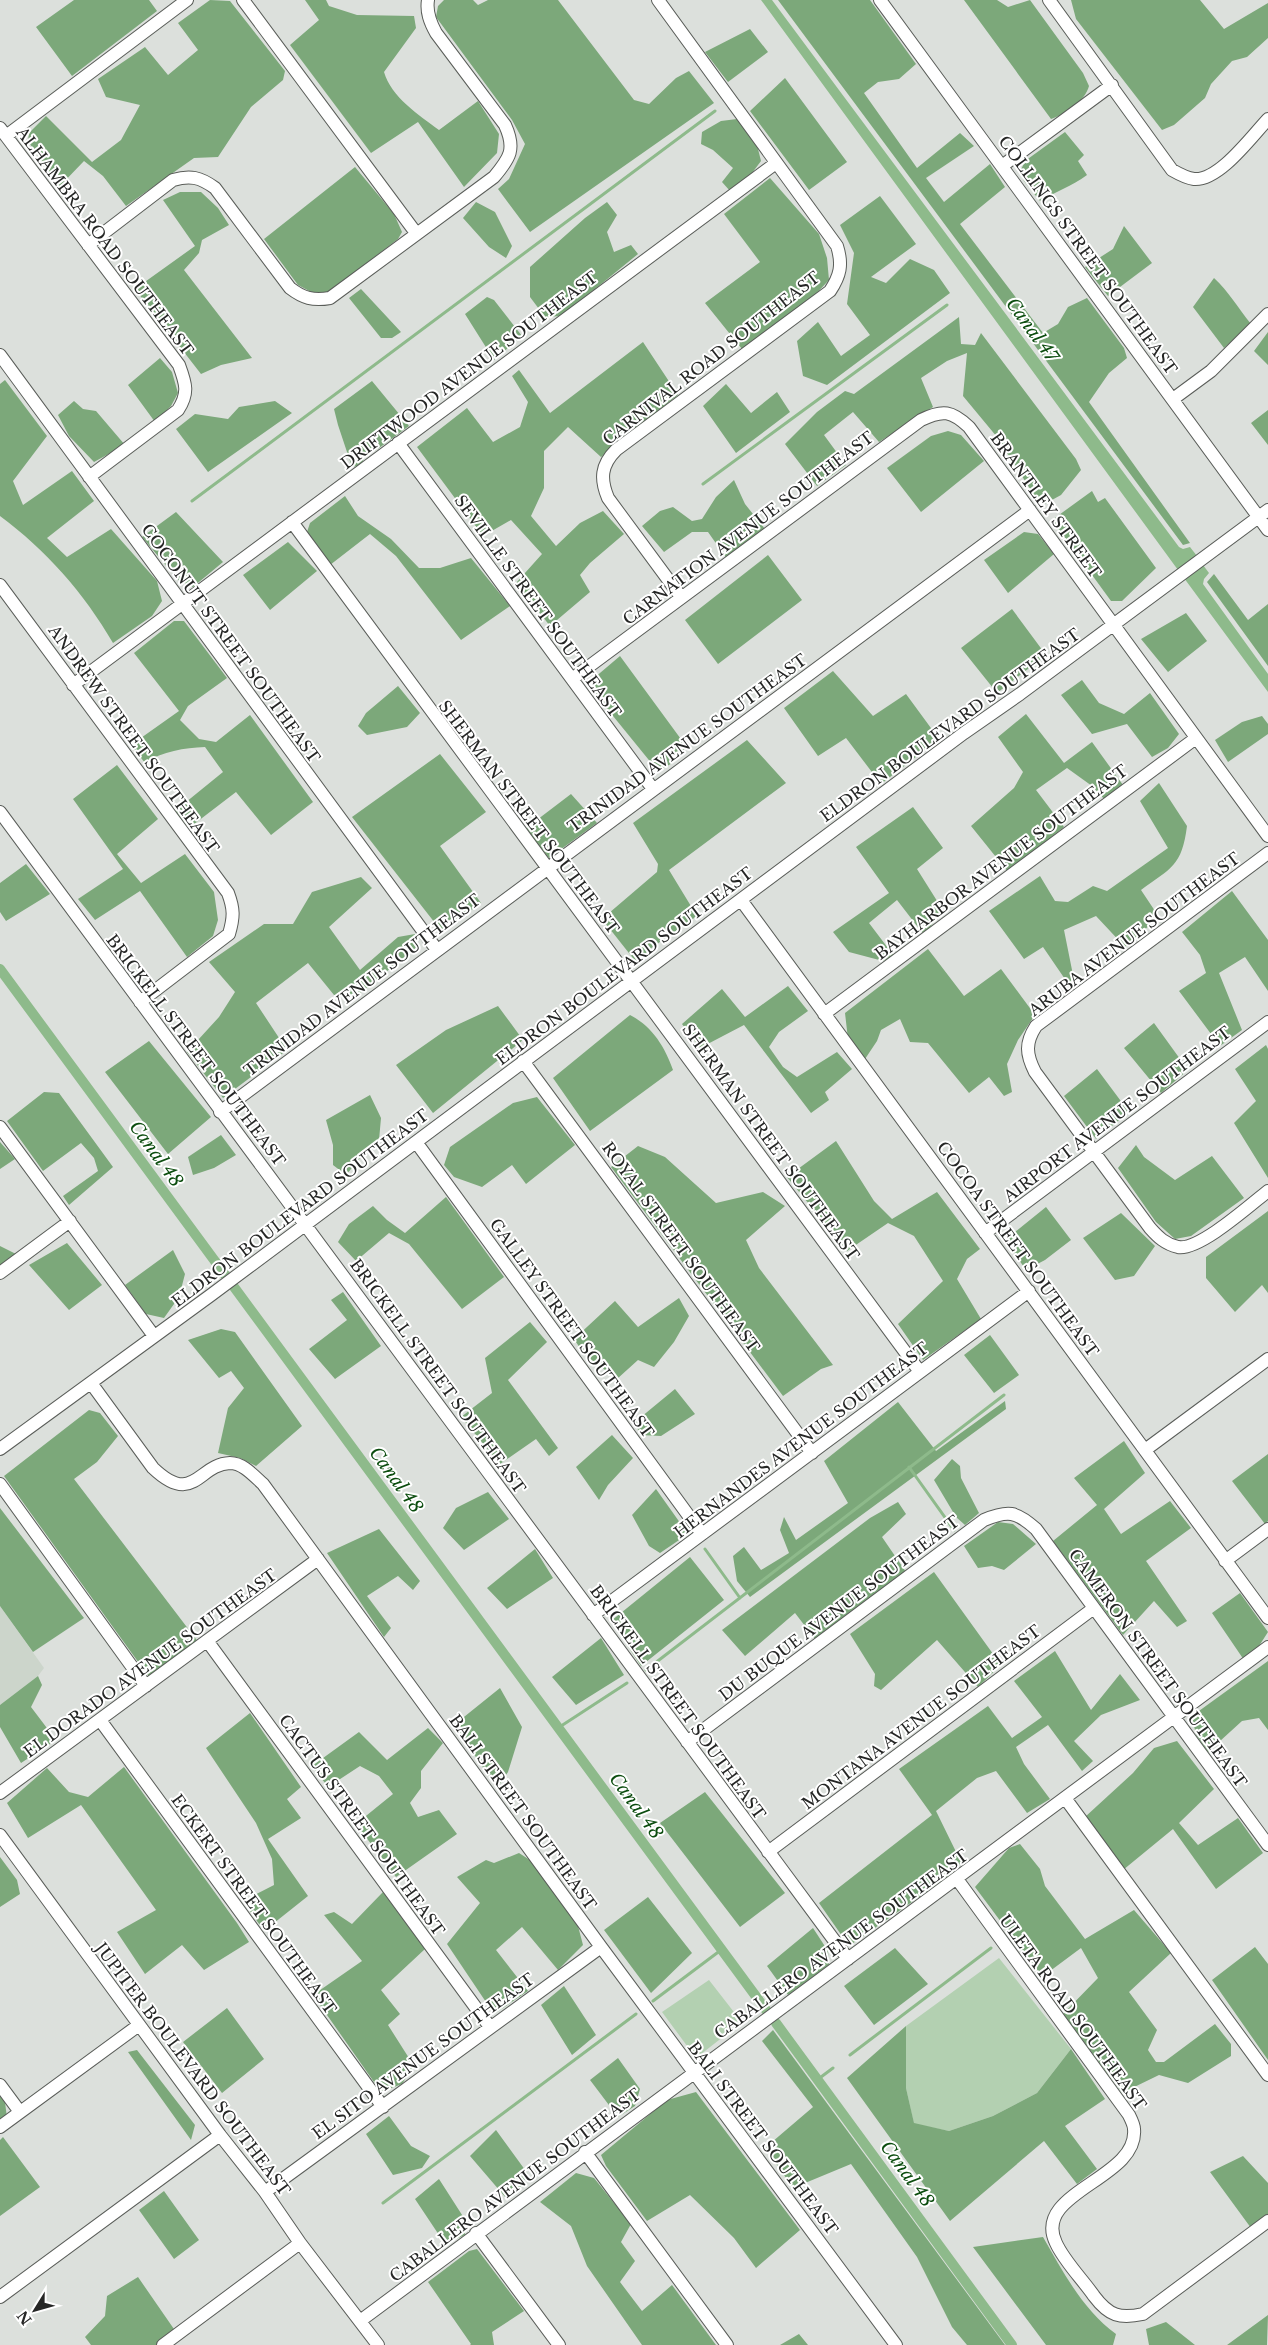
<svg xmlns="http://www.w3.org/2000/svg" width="1268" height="2345" font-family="'Libre Baskerville',serif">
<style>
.built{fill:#ccd5cb}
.green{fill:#b3d0b1}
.forest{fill:#7ca87a}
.water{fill:#8eba8b}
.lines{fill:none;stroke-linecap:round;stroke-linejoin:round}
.stream{stroke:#8eba8b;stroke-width:3}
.canal{stroke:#8eba8b;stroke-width:10}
.minor-casing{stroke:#5a5d59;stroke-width:14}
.minor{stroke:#fff;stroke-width:12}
.labels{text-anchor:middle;stroke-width:4;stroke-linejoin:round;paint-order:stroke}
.street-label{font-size:16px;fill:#252625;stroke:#fff}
.water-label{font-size:18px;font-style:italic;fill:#0c4d0f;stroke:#fff}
</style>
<rect width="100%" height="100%" fill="#dce0dc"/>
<path class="built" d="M0,1606L44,1668L38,1676L0,1705Z"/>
<path class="green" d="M999,1958L1071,2049L1037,2093L993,2116L949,2131L914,2124L906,2088V2026Z
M709,1980L737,2016V2026L696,2058L662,2012Z"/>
<path class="forest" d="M74,0H149L157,11L72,76L36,27Z
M210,0L230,1L285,71L283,80L251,107L218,157L194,158L126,206L103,176L84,161L59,187L28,141L29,133L46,116L92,162L121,140L140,105L106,97L98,79L145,47L168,75L198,50L178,23Z
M305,0H326L329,6L357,15L414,16L416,28L384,72C391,97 419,115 439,130L478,101L499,134L497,153L464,187L418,122L371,153L290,45L319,20Z
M444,0H473L478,5L488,0H558L634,100L649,104L676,78L689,71L714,103L530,232L498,189L509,179L525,144L512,120L436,17L438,6Z
M778,0H870L916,64L899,79L878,82L864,93L917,168L960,133L974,146L926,178L944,202L990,164L1005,187L960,224L1043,333L1058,324L1068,307L1087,298L1124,348L1127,358L1109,373L1089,402L1190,543L1183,545Z
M964,0H997L1008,7L1030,0L1083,73L1089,86C1085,101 1066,114 1051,119Z
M1071,0H1200L1224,29L1268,3V38L1247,57L1232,61L1211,84L1205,98L1174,125L1162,130L1076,19Z
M750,29L768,52L728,82L705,52Z
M785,78L847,162L809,190L750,111Z
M737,119L757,145L761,161L752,173L730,191L722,182L733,168L713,150L701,144L702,132L721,121Z
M1065,132L1084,155L1078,161L1087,175C1072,186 1055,192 1040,201L1024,181L1020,172L1025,161Z
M355,167L394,214L402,232L398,239L328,293H313L298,285L264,239Z
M770,178L819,234L827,258L829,280L813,297L742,349L705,303L760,262L724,214Z
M180,192H201L218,208L229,225L202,240L199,253L184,270L252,358L221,365L201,374L135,289L195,246L163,200Z
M880,196L916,244L871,277L886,283L910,259L934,270L950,293L827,385L803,376L797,341L818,322L841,356L870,335L847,304L854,253L840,225Z
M476,202L495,212L512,246L506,258L489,247L463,218Z
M607,202L617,215L607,232L614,252L631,245L638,254L562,316L545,317L530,297V267L585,218Z
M1124,226L1152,263L1108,296L1085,267L1113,249Z
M1214,278C1229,292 1238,308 1251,324L1224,348L1193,307Z
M361,289L401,332L392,338H381L349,298Z
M487,297L494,300L522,336L494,360L465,314Z
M959,317L961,344L975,345L981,333L1076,459L1081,470L1061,495L1041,506L997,437L963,396L967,353L947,361L921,378L933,407L879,442L853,412L824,435L846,465L817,486L785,444L817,412L845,391L854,394Z
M1268,332V365L1254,351Z
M643,342L678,395L601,457L568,427L544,451V488L531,516L556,546L580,523L603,511L624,534L590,563L580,575L590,592L550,626L516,583L542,554L511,520L483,536L417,447L467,408L493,442L520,427L528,402L512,376L519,370L550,413Z
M160,358L172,372L178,393L171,406L155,422L128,385Z
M5,380L47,436L13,481L23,505L72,471L94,501L47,538L67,557L111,529L157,581L162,601L152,616L113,643C84,593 46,550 0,516V384Z
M372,381L409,426L375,451L365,453L362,465L352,467L338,425L334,409Z
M726,384L751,413L777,392L790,412L736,453L703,406Z
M74,401L83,409L96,411L125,445L94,462L69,436L58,415Z
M275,401L292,413L208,472L176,429L195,414L228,419L239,407Z
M1268,410V445L1251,423Z
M948,431L961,435L984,461L921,512L887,468L931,436Z
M734,480L745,504L765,529L727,559L708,532H692L664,552L642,526L660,511L673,507L692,521L702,519L716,497Z
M1092,491L1098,502L1105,498L1156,568L1122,601H1111L1052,520Z
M345,496L358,516L391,539L419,568H440L471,558L510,606L461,640L396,556L370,534L330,565L307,532L310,523Z
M176,512L223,562L193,587L178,580L142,537Z
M1024,532L1038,534L1054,554L1008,593L984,560Z
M288,542L317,571L270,610L243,575Z
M768,555L802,600L718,664L685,620Z
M1214,574L1248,620L1268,604V666L1207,582Z
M1012,609L1046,655L997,693L961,648Z
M1186,613L1207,641L1168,672L1141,639Z
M174,621H184L227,678L188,706L180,720L199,739L216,742L250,715L313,802L271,835L236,792L189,828L175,811L223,772L205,747C184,748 163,751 145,763L131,745L179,711L134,653Z
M620,656L686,746C681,758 669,767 657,770L587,684Z
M833,671L873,716L906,694L939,739L881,784L846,738L818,756L784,708Z
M1082,680L1099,703L1124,714L1150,693L1179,734L1168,748L1152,757L1127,724L1092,734L1061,695Z
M398,686L420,713L407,727L367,735L358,726L366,713Z
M1026,714L1064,763L1092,742L1123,785L1105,800L1092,786L1067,768L1036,790L1064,827L1008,872L971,826L1014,788L1023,772L998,737Z
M1262,716L1268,724V734L1228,762L1215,740L1242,722Z
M747,740L786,783L669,870L697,916L650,949L636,962L602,919L657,872L658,864L633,823Z
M440,754L486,812L440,846L481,903L442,932L352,817Z
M117,765L158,819L117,854L141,883L185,854L214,892L218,920L213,936L187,957L140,891L95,920L78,899L123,869L73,799Z
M1159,783L1187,826C1182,866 1171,868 1141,890L1159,917L1125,947L1096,916L1064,930L1073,975L1069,985L1043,947L1024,959L989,911L1040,876L1055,901L1068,902L1093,886L1107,891L1168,848L1140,801Z
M571,794L597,823L549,858L525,829Z
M913,807L943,848L917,869L939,904V916L924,935L897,900L869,923L894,956L883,961L849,952L833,932L889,893L856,847Z
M26,864L50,894L6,921L0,912V883Z
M361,877L372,888L329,927L360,970L398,937L415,934L418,946L354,998L334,995L308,963L256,1003L287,1050L223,1098L187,1052L219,1017L235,992L209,962L264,924H293L312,892Z
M1232,891L1268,940V991L1245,957L1219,973L1242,1030L1220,1046L1179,991L1206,973L1200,955L1182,932Z
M928,949L964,996L1001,969L1035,1015L1018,1040L1007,1064L1012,1092L1004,1096L989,1077L969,1093L928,1043L910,1042L900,1019L881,1030L877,1041L865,1059L848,1039L845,1013Z
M788,986L808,1011L779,1032L769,1047L783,1067L797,1077L837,1052L852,1069L825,1092L829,1100L811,1113L744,1025L700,1048L682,1024L722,989L745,1017Z
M498,1006L523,1040L433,1113L396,1065L446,1030Z
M630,1015C652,1026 665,1047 673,1070L590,1131L553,1078Z
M1154,1023L1188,1070L1161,1093L1124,1048Z
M149,1041L211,1117L168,1154L105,1072Z
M1266,1045L1268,1049V1178L1234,1123L1256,1101L1235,1069Z
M1097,1069L1129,1112L1096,1139L1064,1096Z
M44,1092L59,1093L113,1167L69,1205L63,1196L98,1171L94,1158L81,1143L43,1171L7,1121Z
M370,1095L381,1118L379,1140L366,1151L346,1175L333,1165V1145L326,1120Z
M537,1097L575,1145L526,1184L512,1165L482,1187L454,1177L444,1165L450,1147L513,1103Z
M221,1135L236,1155L214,1168L193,1175L188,1157Z
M836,1141L874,1201L892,1219L937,1192L980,1249L967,1259L957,1279L981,1319L923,1360L898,1324L943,1281L914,1236L888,1223L847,1251L787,1177Z
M0,1142L15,1159L0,1169Z
M1136,1145L1144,1157L1175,1180L1212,1156L1244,1198L1191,1236L1175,1239L1156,1222L1118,1168Z
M638,1146L665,1157L716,1203L763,1192L785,1206L746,1240L759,1268L833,1365L821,1369L783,1396L611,1167Z
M446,1197L504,1277L462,1309L409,1244L389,1233L356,1261L338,1242L349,1224L373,1206L387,1220L405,1233Z
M1046,1207L1071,1240L1045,1260L1026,1270L1005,1240Z
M1268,1211V1293L1262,1285L1235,1312L1206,1278V1257Z
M1121,1213L1155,1246L1134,1276L1115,1280L1083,1238Z
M67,1243L102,1285L69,1310L29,1265Z
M0,1246L16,1254L0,1265Z
M173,1250L185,1274L179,1297L164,1318L146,1314L125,1285Z
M343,1292L381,1346L335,1379L309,1349L347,1320L331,1300Z
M679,1298L689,1316L674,1342L654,1367L638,1360L617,1379L584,1354L574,1339L615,1301L638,1327Z
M530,1322L547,1342L508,1380L558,1448L549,1456L536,1439L500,1464L461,1417L492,1393L485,1358Z
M221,1329L235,1332L302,1426L256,1466L240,1458L218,1453L228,1408L244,1388L231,1371L219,1378L188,1340Z
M990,1335L1019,1375L994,1393L964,1355Z
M675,1389L695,1414L661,1436L640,1435L635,1422Z
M1005,1401L1006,1409L750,1597L737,1581L733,1556L744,1547L761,1570L789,1553L780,1530L784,1517L796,1540L848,1503L824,1461L898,1402L936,1451Z
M89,1410L100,1413L118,1436L97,1462L74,1479L199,1643L149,1677L4,1476Z
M612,1435L633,1458L608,1485L599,1500L576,1467Z
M1124,1441L1145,1473L1104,1509L1121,1534L1170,1501L1191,1528L1146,1561L1187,1621L1177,1627L1154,1601L1123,1635L1053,1541L1097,1505L1074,1478Z
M1268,1454V1521L1265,1524L1232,1481Z
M952,1459L960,1466L961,1478L979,1513L965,1525L956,1517L934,1480Z
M656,1489L688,1534L660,1553L649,1546L632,1515Z
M488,1492L509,1519L464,1550L443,1528L456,1508Z
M898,1502L906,1514L882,1537L906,1572L815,1639L795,1613L745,1656L722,1630L870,1518Z
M0,1508L84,1618L33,1652L0,1606Z
M998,1522L1013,1524L1036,1544L1004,1570L992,1566L978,1568L964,1546Z
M379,1529L420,1581L413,1590L398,1576L367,1596L391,1628L384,1637L327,1553Z
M535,1549L553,1578L507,1609L487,1588Z
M690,1557L724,1600L641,1666L611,1621Z
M934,1572L1001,1665L978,1687L937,1640L881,1690L874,1686L875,1674L850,1634Z
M1240,1593L1268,1632L1259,1646L1244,1660L1212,1613Z
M601,1638L624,1675L576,1705L552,1677Z
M1055,1651L1091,1710L1120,1674L1140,1700L1101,1715L1074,1741L1093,1761L1082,1771L1048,1725L1016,1747L1024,1764L1050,1799L1027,1813L996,1771L977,1778L936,1811L961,1862L952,1874L849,1946L819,1903L932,1815L899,1769L988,1706L1012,1738L1042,1717L1014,1681Z
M1268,1661V1730L1259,1718L1242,1721L1208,1752L1196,1735L1192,1716Z
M38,1676L42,1685L31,1707L56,1740L21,1763L0,1727V1705Z
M500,1688L522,1727L508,1772L497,1788L454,1725Z
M250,1713L301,1787L287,1799L301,1818L268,1839L308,1896L264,1931L243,1901L274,1885L272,1859L256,1823L206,1748Z
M428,1728L443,1743L421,1771V1788L410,1803L418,1817L439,1810L457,1834L396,1877L356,1824L393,1794L379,1776L360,1766L328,1787L312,1766L359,1732L387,1760Z
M1177,1741L1214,1789L1179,1823L1198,1845L1238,1818L1263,1853L1216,1889L1173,1829L1123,1870L1085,1817L1133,1773L1154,1748Z
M124,1767L237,1923L249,1942L204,1970L182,1945L145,1974L117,1932L156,1910L81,1805L28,1838L7,1803L47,1768L69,1792L88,1797Z
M705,1792L785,1893L740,1927L660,1823Z
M1020,1844L1040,1869L1045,1886L1085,1939L1134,1910L1171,1953L1129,1992L1157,2030L1148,2050L1156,2062H1164L1215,2024L1231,2044V2056L1188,2083L1159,2075L1122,2093L1063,2014L1098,1978L1081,1948L1042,1977L975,1887L1009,1848Z
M519,1853L533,1862L578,1926L583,1945L558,1970L522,1927L496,1950L528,1991L494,2014L447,1944L480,1903L457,1877L486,1860L494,1863Z
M0,1857L17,1880L20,1894L0,1907Z
M383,1892L425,1949L381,1990L400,2014L388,2025L414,2066L402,2084L381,2092L313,1995L362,1961L324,1915L334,1912L352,1924Z
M648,1897L692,1953L651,1993L604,1930Z
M813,1928L828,1951L829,1965L788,1995L767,1966Z
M1255,1947L1268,1964V2060L1212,1980Z
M895,1948L928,1984L874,2025L844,1986Z
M564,1986L596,2035L572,2055L541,2005Z
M227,2008L264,2059L222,2093L183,2042Z
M906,2026V2088L914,2123L949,2131L993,2116L1037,2093L1071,2049L1105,2099L1065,2126L1097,2169L1077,2184L1044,2141L950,2221L847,2078Z
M773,2030L1005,2345H967L952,2327L917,2257L851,2164L793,2188L765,2148L813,2107L762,2041Z
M137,2050L195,2125L191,2140L128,2052Z
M618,2058L640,2089L635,2106L618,2117L590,2080Z
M696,2092L800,2230L756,2268L734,2238L690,2195L647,2221L606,2166L601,2155L667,2100Z
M0,2096L5,2102L7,2118L0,2122Z
M389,2116L411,2146L430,2156L422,2168L393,2175L366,2134Z
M496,2130L528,2174L520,2188L506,2198L470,2156Z
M3,2137L40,2187L0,2216V2140Z
M1243,2156L1268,2183V2214L1251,2228L1210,2172Z
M576,2173L594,2178L631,2224L621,2242L635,2261L620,2282L642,2311L672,2285L716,2345H642L587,2266L571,2226L540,2202Z
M439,2179L464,2218L465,2235L445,2244L415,2199Z
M164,2191L199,2240L174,2259L139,2210Z
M1043,2237C1063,2272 1083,2310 1116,2334L1113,2345H1046L973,2247Z
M477,2249L524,2311L492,2332L494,2345H470L471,2344L428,2282L469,2251Z
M138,2277L176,2332L157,2345H91L85,2337L105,2316L107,2296Z
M1268,2315L1267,2345H1227Z
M1166,2322L1195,2345H1149L1146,2329Z
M799,2334L808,2345H780Z"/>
<path class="water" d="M761,0H772L1179,547L1183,549L1190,547L1197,556L1178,570Z
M1203,565L1209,573L1204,579L1203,584L1268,674V692L1184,578Z"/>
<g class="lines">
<path class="stream" d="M703,484L947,305
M192,501L715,111
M909,1467L954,1530
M705,1549L740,1598
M646,1670L1004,1395
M558,1728L627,1683
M653,2001L721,1950
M850,2055L991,1948
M817,2080L833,2068
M383,2203L636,2014"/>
<path class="canal" d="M0,969L766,2010
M776,2023L1012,2345"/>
<g class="minor-casing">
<path id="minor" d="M243,0L416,233
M658,0L837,246C843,265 840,276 830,291L616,450C601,465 600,479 608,498L681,597
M880,0L1268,530
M1049,0L1172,170C1179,174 1186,178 1194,179C1219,181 1251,137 1268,119
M0,128L179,365C186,384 189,393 178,410L89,477
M6,136L187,0
M1002,166L1112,85
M88,245L173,180C190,175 200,177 215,188L290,288C303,298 313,301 330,298L494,177C510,158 516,149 505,125L436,33C430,22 426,12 428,0
M0,355L437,950
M1173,399L1211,371L1268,314
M398,443L653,789
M292,522C500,806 711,1088 920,1372
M0,585L228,893C234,909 234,917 229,934L140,1002
M572,679L921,420C943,409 952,411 969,427L1268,836
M73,685L776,163
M0,812L848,1959
M1268,853L1036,1026C1025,1043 1026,1054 1035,1072L1150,1228C1158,1237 1165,1244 1178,1247C1199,1251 1250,1205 1268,1191
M741,900L1268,1618
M824,1014L1196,738
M523,1061L812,1453
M220,1112L1030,510
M0,1127L154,1336
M416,1142L702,1534
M985,1233L1268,1022
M0,1273L70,1221
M91,1383L153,1468C194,1507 198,1464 230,1463C243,1463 254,1476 263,1484L601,1947L896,2345
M0,1449L211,1295L964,733L1020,694L1268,510
M1145,1450L1268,1359
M0,1484L146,1686
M1225,1561L1268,1529
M593,1615L1029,1291
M208,1642L490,2027
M100,1720L383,2107
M687,1742L984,1520C1008,1510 1016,1511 1036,1529L1268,1845
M0,1793L318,1559
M1065,1798L1268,2075
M0,1835L220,2135L265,2192L300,2243L378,2345
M768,1852L1094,1608
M957,1879L1129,2115C1131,2119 1134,2125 1134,2129C1139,2179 1031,2192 1056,2243C1064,2261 1083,2280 1094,2296C1109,2316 1120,2319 1143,2314L1268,2221
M0,2085L20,2112
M0,2127L139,2025
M585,2152L727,2345
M265,2192L601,1947
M476,2233L559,2345
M0,2297L220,2135
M360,2321L1268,1647
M163,2345L300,2243"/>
</g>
<use href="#minor" class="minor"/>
</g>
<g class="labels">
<g class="street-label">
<text transform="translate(105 241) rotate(53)" y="6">ALHAMBRA ROAD SOUTHEAST</text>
<text transform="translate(1088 255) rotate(54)" y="6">COLLINGS STREET SOUTHEAST</text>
<text transform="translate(711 358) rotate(-38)" y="6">CARNIVAL ROAD SOUTHEAST</text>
<text transform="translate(469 370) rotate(-37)" y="6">DRIFTWOOD AVENUE SOUTHEAST</text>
<text transform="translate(1046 505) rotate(54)" y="6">BRANTLEY STREET</text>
<text transform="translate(748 528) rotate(-37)" y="6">CARNATION AVENUE SOUTHEAST</text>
<text transform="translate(538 606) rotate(54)" y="6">SEVILLE STREET SOUTHEAST</text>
<text transform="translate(231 643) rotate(54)" y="6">COCONUT STREET SOUTHEAST</text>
<text transform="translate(950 725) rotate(-36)" y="6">ELDRON BOULEVARD SOUTHEAST</text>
<text transform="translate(134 739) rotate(54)" y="6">ANDREW STREET SOUTHEAST</text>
<text transform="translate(687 743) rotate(-36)" y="6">TRINIDAD AVENUE SOUTHEAST</text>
<text transform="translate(529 817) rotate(53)" y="6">SHERMAN STREET SOUTHEAST</text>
<text transform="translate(1001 862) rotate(-37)" y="6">BAYHARBOR AVENUE SOUTHEAST</text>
<text transform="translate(1134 934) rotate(-37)" y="6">ARUBA AVENUE SOUTHEAST</text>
<text transform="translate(624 966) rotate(-37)" y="6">ELDRON BOULEVARD SOUTHEAST</text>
<text transform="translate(362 985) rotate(-37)" y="6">TRINIDAD AVENUE SOUTHEAST</text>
<text transform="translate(196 1050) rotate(53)" y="6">BRICKELL STREET SOUTHEAST</text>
<text transform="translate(1117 1114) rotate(-37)" y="6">AIRPORT AVENUE SOUTHEAST</text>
<text transform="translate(771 1142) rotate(54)" y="6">SHERMAN STREET SOUTHEAST</text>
<text transform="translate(300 1208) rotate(-37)" y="6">ELDRON BOULEVARD SOUTHEAST</text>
<text transform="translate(681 1247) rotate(54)" y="6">ROYAL STREET SOUTHEAST</text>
<text transform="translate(1018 1249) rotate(54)" y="6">COCOA STREET SOUTHEAST</text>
<text transform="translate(572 1328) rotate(54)" y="6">GALLEY STREET SOUTHEAST</text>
<text transform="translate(438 1376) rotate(54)" y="6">BRICKELL STREET SOUTHEAST</text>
<text transform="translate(801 1440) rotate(-37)" y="6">HERNANDES AVENUE SOUTHEAST</text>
<text transform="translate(839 1608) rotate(-37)" y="6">DU BUQUE AVENUE SOUTHEAST</text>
<text transform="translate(150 1663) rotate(-36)" y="6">EL DORADO AVENUE SOUTHEAST</text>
<text transform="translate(1158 1668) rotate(54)" y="6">CAMERON STREET SOUTHEAST</text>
<text transform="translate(678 1702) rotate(54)" y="6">BRICKELL STREET SOUTHEAST</text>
<text transform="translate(921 1717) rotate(-37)" y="6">MONTANA AVENUE SOUTHEAST</text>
<text transform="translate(523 1812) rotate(54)" y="6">BALI STREET SOUTHEAST</text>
<text transform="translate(362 1825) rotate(54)" y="6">CACTUS STREET SOUTHEAST</text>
<text transform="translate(254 1904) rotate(54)" y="6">ECKERT STREET SOUTHEAST</text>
<text transform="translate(841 1944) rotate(-36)" y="6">CABALLERO AVENUE SOUTHEAST</text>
<text transform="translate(1073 2012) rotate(54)" y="6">ULETA ROAD SOUTHEAST</text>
<text transform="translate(423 2056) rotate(-36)" y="6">EL SITO AVENUE SOUTHEAST</text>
<text transform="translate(193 2069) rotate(53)" y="6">JUPITER BOULEVARD SOUTHEAST</text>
<text transform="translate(763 2138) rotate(53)" y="6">BALI STREET SOUTHEAST</text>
<text transform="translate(515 2185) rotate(-37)" y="6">CABALLERO AVENUE SOUTHEAST</text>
</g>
<g class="water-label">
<text transform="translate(1032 330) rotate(54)" y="6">Canal 47</text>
<text transform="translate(156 1154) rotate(54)" y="6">Canal 48</text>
<text transform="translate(396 1480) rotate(54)" y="6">Canal 48</text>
<text transform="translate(636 1806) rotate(54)" y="6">Canal 48</text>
<text transform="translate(907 2174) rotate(54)" y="6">Canal 48</text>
</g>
</g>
<g transform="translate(35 2310) rotate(233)" stroke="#ffffff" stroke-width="4" paint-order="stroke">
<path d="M0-4L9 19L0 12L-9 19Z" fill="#252625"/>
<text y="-8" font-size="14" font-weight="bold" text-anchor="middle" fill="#252625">N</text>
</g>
</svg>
